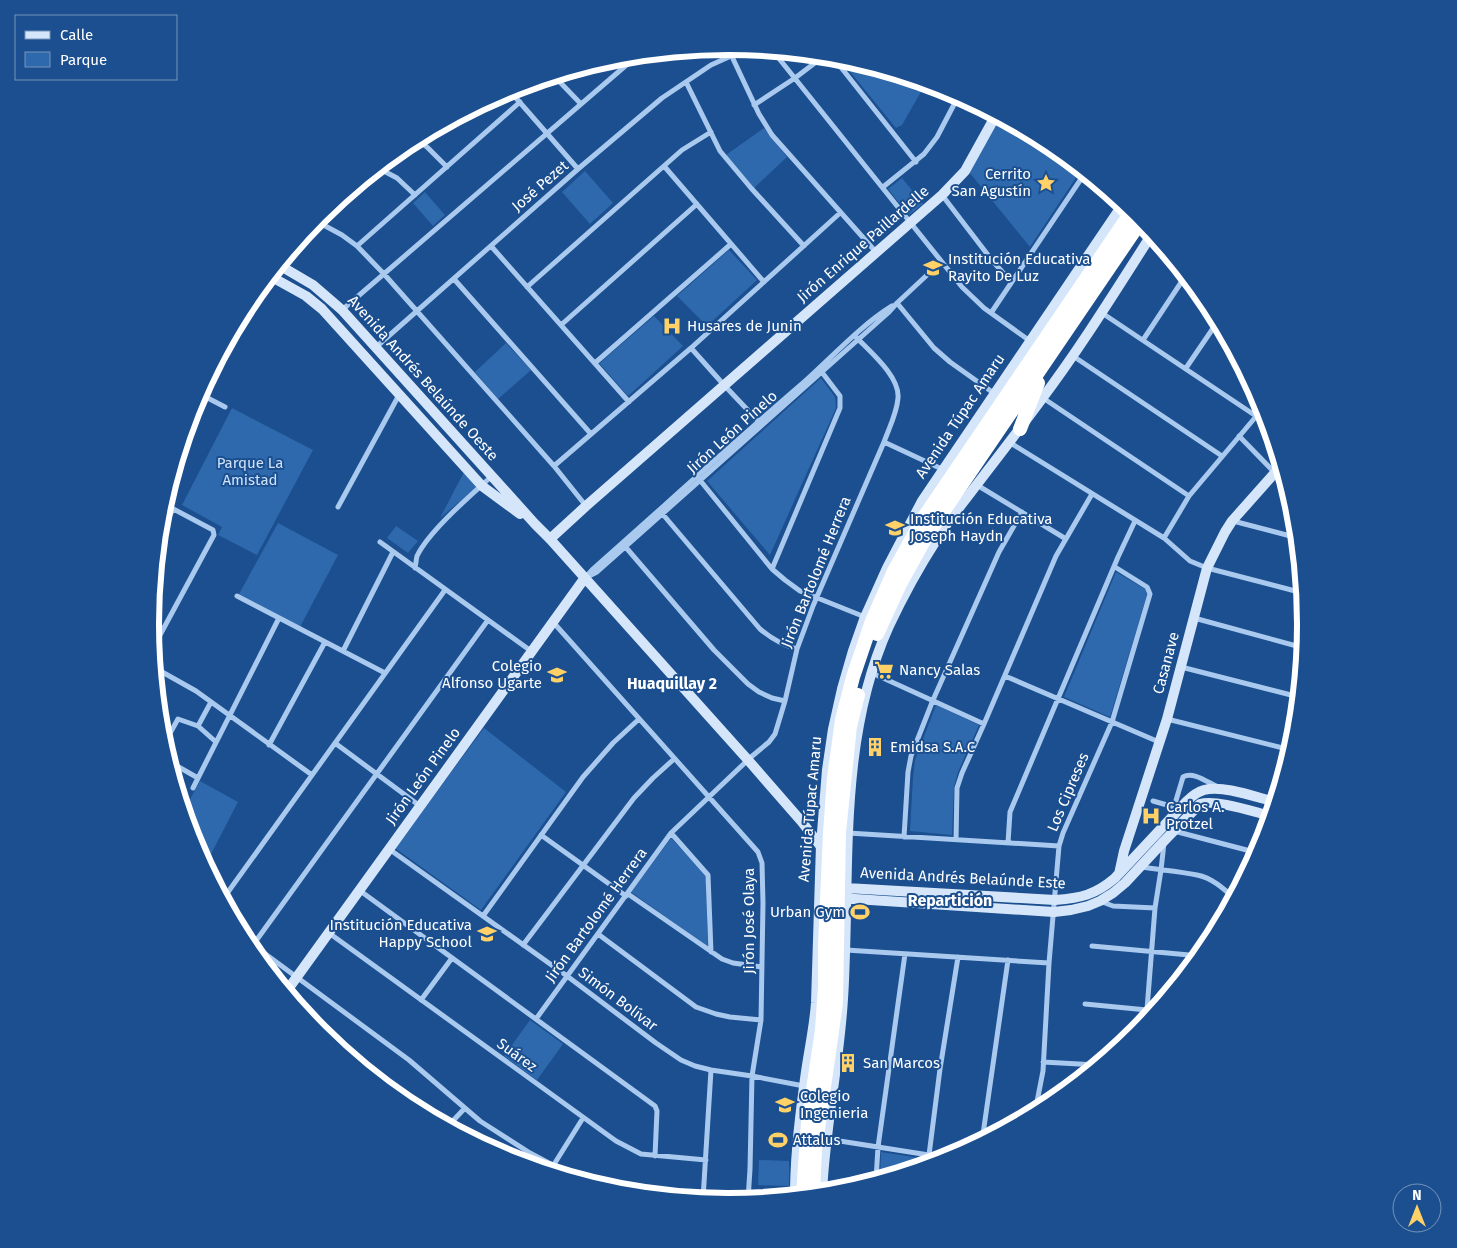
<svg xmlns="http://www.w3.org/2000/svg" width="1457" height="1248" font-family="'Fira Sans',sans-serif">
<style>
.green{fill:#2e69ad}
.lines{fill:none;stroke-linecap:round;stroke-linejoin:round}
.street{stroke:#a9c9ee;stroke-width:5}
.secondary{stroke:#d6e6fa;stroke-width:10}
.highway{stroke:#fff;stroke-width:14}
.labels{text-anchor:middle;stroke-width:4;stroke-linejoin:round;paint-order:stroke}
.poi-label{font-size:15px;fill:#fff;stroke:#1b4f8f;text-anchor:start}
.street-label{font-size:15px;fill:#fff;stroke:#1b4f8f}
.park-label{font-size:15px;fill:#cfe3fa;stroke:#1b4f8f}
.neighbourhood-label{font-size:16px;font-weight:bold;fill:#fff;stroke:#1b4f8f}
.rim{fill:none;stroke:#fff;stroke-width:6}
</style>
<rect width="100%" height="100%" fill="#1b4f8f"/>
<path class="green" d="M838,57L926,83L902,125L896,128Z
M995,123L1072,162L1081,170L1030,247L969,172Z
M764,128L787,157L754,188L726,155Z
M585,171L613,203L590,224L562,192Z
M1090,177L1118,200L1115,203L1085,183Z
M902,178L923,204L909,215L888,189Z
M425,192L445,215L433,226L413,203Z
M729,250L757,280L707,326L677,296Z
M654,316L683,346L628,396L600,364L601,362Z
M506,343L531,370L498,399L475,372Z
M821,378L835,397L836,408L770,555L707,481Z
M232,408L313,450L257,555L218,535L222,527L182,505Z
M464,472L478,486L440,518Z
M278,523L338,555L300,627L239,594Z
M396,526L418,541L408,553L387,538Z
M1116,572L1145,589L1147,595L1110,717L1064,697Z
M936,705L979,725L958,772L954,787L952,835L910,831L913,777L915,760Z
M484,728L566,792L481,910L395,848Z
M200,781L238,802L211,854L194,842L184,810Z
M671,838L705,874L706,880L708,947L631,892Z
M530,1020L563,1044L537,1080L504,1056Z
M881,1152L939,1161L880,1179Z
M759,1160L789,1161V1186L758,1185Z"/>
<g class="lines">
<path class="street" d="M727,46L759,114L772,135L875,251
M773,51L962,287L984,308L1030,341
M832,56L916,162
M554,76L581,104
M686,82L720,151L751,188L804,246
M509,90L578,169
M754,105L795,78L824,56
M994,118L1069,160
M415,139L427,147L447,167
M664,166L764,282
M378,168L397,178L415,195
M883,187L924,154L937,137L959,95
M942,195L991,259L1011,282
M316,221L342,235L357,246L384,274L554,466L586,506
M357,246L520,102
M491,246L629,402
M454,279L591,434
M527,287L682,150L711,132
M897,303L934,348L950,362L995,394
M342,310L638,55
M991,313L1085,173
M1102,313L1256,416
M561,325L697,204
M1143,340L1186,275
M375,348L578,169L662,98L711,65L731,56
M691,348L724,385L760,423
M1073,356L1222,456
M595,363L731,244
M1186,368L1218,321
M200,394L225,407
M1043,398L1189,496
M1239,436L1275,473L1285,479
M884,442L944,470
M1009,442L1164,538L1190,561L1207,568L1303,593
M554,466L691,348L840,213
M699,479L772,569L785,580L800,591L865,617
M977,485L1066,539
M338,507L399,395
M660,511L760,629C772,639 782,645 797,649
M1233,521L1298,538
M159,536L173,509
M1164,538L1189,496L1264,407
M380,542L531,651
M623,544L714,650L748,684L759,692L772,698L785,701
M415,568C416,564 416,560 417,556C429,531 471,495 492,476
M772,569L840,408V396L821,371
M585,578L597,572L888,313L897,303L941,262
M584,579L593,569C663,507 732,444 803,383C831,358 861,325 892,306
M237,596L385,673
M1194,618L1304,648
M553,622L758,852L762,863L763,903L761,1020L752,1076L750,1169L748,1200
M153,648L214,535L213,530L164,504
M343,651L393,552
M1181,667L1299,697
M155,668L196,691L312,775
M872,673L984,724
M1005,676L1159,742
M211,702L198,726L216,742
M1167,719L1291,750
M335,743L420,806
M164,744L178,719L198,726
M269,745L325,642
M170,762L198,778
M193,788L279,618
M1153,801L1174,807
M1177,811L1174,807L1183,777C1193,771 1207,782 1216,786
M1174,831L1258,853
M671,833L708,875L711,952
M848,833L1059,846
M541,835L626,896
M904,837L908,772L911,756L933,700L999,552L1022,512
M956,840L957,788L962,773L984,724L1056,556L1092,494
M1008,843L1010,812L1118,557L1135,521
M389,849L567,976L656,1043L681,1060L695,1066L711,1070L752,1076L804,1086
M1141,867C1160,870 1179,871 1197,875C1212,878 1223,888 1234,898
M359,890L655,1106L657,1111L655,1156
M628,894L722,959L733,963L762,967
M223,899L445,590
M1100,901L1113,906L1155,908
M483,916L583,777L613,743L639,719
M329,933L616,1141L641,1154L706,1160
M598,934L696,1007L716,1014L730,1017L761,1020
M245,939L409,1060L480,1121L530,1153L579,1179
M1212,939L1213,932
M253,945L488,620
M523,945L634,798L653,778L674,759
M1092,946L1200,956
M846,950L1049,963
M421,1000L452,958
M1085,1004L1147,1010
M536,1019L671,833L751,757L769,742L775,734L785,701L797,649L813,606L884,442C889,428 897,413 898,398C900,376 869,351 855,336
M1146,1022L1155,908L1161,870L1164,843
M1043,1062L1097,1065
M1035,1112L1043,1071L1049,963L1059,846L1063,833L1112,722L1150,594L1147,587L1115,567
M448,1126L465,1108
M827,1139L948,1158
M982,1141L1008,960
M929,1155L940,1069L958,957
M553,1166L583,1118
M876,1180L878,1147L905,954
M703,1199L711,1070"/>
<path class="secondary" d="M279,265L313,285L342,310L535,524L550,539L748,760L802,822L822,848
M270,276L306,296L322,309L482,486L520,514
M550,539L586,506L942,195L965,171L996,115
M1119,874L1124,851L1167,719L1207,568L1225,532L1232,521L1281,466
M846,888L1055,900C1081,898 1095,895 1115,878L1187,801C1192,796 1197,792 1204,790C1224,785 1255,797 1275,802
M840,898L1054,912L1071,910L1088,906L1100,901L1113,893L1125,883L1164,841L1200,804C1216,799 1254,812 1271,816
M286,992L584,579
M822,1193C825,1128 839,1064 843,999C851,875 836,743 889,626C903,596 919,567 937,539C945,525 955,513 965,500C990,467 1016,434 1041,400C1081,347 1116,290 1152,234
M795,1195C795,1159 799,1123 804,1087C807,1059 814,1031 816,1003L821,845L827,770L833,729L842,689L853,651L865,617L887,568L922,501L1123,204"/>
<path class="highway" d="M1020,429L1038,383
M877,634L900,584L926,537L1141,221
M813,1193L815,1150L836,1003L839,832L850,726L858,695
M803,1194L808,1123L822,1030L825,987V945L830,833L834,778L842,720L853,677L872,621L894,571L922,520L1132,211"/>
</g>
<defs>
<g id="sight-bare" transform="scale(1.5)"><path d="M0-6L1.8-2.2L6-1.7L2.9 1.2L3.7 5.4L0 3.3L-3.7 5.4L-2.9 1.2L-6-1.7L-1.8-2.2Z" fill="#ffd166" stroke="#1b4f8f" stroke-width="2.5" paint-order="stroke"/></g>
<g id="school-bare" transform="scale(1.5)"><path d="M0-5L7-2L0 1L-7-2ZM-4 1L0 2.5L4 1V4Q0 6-4 4Z" fill="#ffd166" stroke="#1b4f8f" stroke-width="2.5" paint-order="stroke"/></g>
<g id="hospital-bare" transform="scale(1.5)"><path d="M-5-5h3v3.5h4V-5h3V5h-3V1.5h-4V5h-3Z" fill="#ffd166" stroke="#1b4f8f" stroke-width="2.5" paint-order="stroke"/></g>
<g id="supermarket-bare" transform="scale(1.5)"><path d="M-6-5.5h2.5l.6 2H6L4.5 2H-2.5L-4.4-4H-6ZM-1.5 3.2a1.3 1.3 0 1 0 .1 0ZM3 3.2a1.3 1.3 0 1 0 .1 0Z" fill="#ffd166" stroke="#1b4f8f" stroke-width="2.5" paint-order="stroke"/></g>
<g id="building-bare" transform="scale(1.5)"><path d="M-4-6H4V6H1V3H-1V6H-4ZM-2.5-4.3h1.7v1.8h-1.7ZM.8-4.3h1.7v1.8H.8ZM-2.5-1h1.7V.8h-1.7ZM.8-1h1.7V.8H.8Z" fill="#ffd166" stroke="#1b4f8f" stroke-width="2.5" paint-order="stroke"/></g>
<g id="stadium-bare" transform="scale(1.5)"><path d="M0-5a6.5 5 0 1 0 0 10a6.5 5 0 1 0 0-10ZM-3.5-1.8h7v3.6h-7Z" fill="#ffd166" stroke="#1b4f8f" stroke-width="2.5" paint-order="stroke"/></g>
</defs>
<g fill-rule="evenodd">
<use href="#sight-bare" x="1046" y="183"/>
<use href="#school-bare" x="933" y="268"/>
<use href="#hospital-bare" x="672" y="326"/>
<use href="#school-bare" x="895" y="528"/>
<use href="#supermarket-bare" x="884" y="670"/>
<use href="#school-bare" x="557" y="675"/>
<use href="#building-bare" x="875" y="747"/>
<use href="#hospital-bare" x="1151" y="816"/>
<use href="#stadium-bare" x="860" y="912"/>
<use href="#school-bare" x="487" y="934"/>
<use href="#building-bare" x="848" y="1063"/>
<use href="#school-bare" x="785" y="1105"/>
<use href="#stadium-bare" x="778" y="1140"/>
</g>
<g class="labels">
<g class="poi-label">
<text x="1031" y="179" text-anchor="end">Cerrito<tspan x="1031" dy="17">San Agustín</tspan></text>
<text x="948" y="264">Institución Educativa<tspan x="948" dy="17">Rayito De Luz</tspan></text>
<text x="687" y="331">Husares de Junin</text>
<text x="910" y="524">Institución Educativa<tspan x="910" dy="17">Joseph Haydn</tspan></text>
<text x="542" y="671" text-anchor="end">Colegio<tspan x="542" dy="17">Alfonso Ugarte</tspan></text>
<text x="899" y="675">Nancy Salas</text>
<text x="890" y="752">Emidsa S.A.C</text>
<text x="1166" y="812">Carlos A.<tspan x="1166" dy="17">Protzel</tspan></text>
<text x="845" y="917" text-anchor="end">Urban Gym</text>
<text x="472" y="930" text-anchor="end">Institución Educativa<tspan x="472" dy="17">Happy School</tspan></text>
<text x="863" y="1068">San Marcos</text>
<text x="800" y="1101">Colegio<tspan x="800" dy="17">Ingenieria</tspan></text>
<text x="793" y="1145">Attalus</text>
</g>
<g class="street-label">
<text transform="translate(540 186) rotate(-41)" y="5">José Pezet</text>
<text transform="translate(863 244) rotate(-41)" y="5">Jirón Enrique Paillardelle</text>
<text transform="translate(423 378) rotate(48)" y="5">Avenida Andrés Belaúnde Oeste</text>
<text transform="translate(960 416) rotate(-56)" y="5">Avenida Túpac Amaru</text>
<text transform="translate(732 432) rotate(-42)" y="5">Jirón León Pinelo</text>
<text transform="translate(816 572) rotate(-68)" y="5">Jirón Bartolomé Herrera</text>
<text transform="translate(1166 663) rotate(-75)" y="5">Casanave</text>
<text transform="translate(423 776) rotate(-54)" y="5">Jirón León Pinelo</text>
<text transform="translate(1068 792) rotate(-67)" y="5">Los Cipreses</text>
<text transform="translate(810 809) rotate(-85)" y="5">Avenida Túpac Amaru</text>
<text transform="translate(963 878) rotate(3)" y="5">Avenida Andrés Belaúnde Este</text>
<text transform="translate(596 915) rotate(-54)" y="5">Jirón Bartolomé Herrera</text>
<text transform="translate(749 921) rotate(-90)" y="5">Jirón José Olaya</text>
<text transform="translate(618 999) rotate(37)" y="5">Simón Bolívar</text>
<text transform="translate(517 1055) rotate(36)" y="5">Suárez</text>
</g>
<g class="park-label">
<text x="250" y="468">Parque La<tspan x="250" dy="17">Amistad</tspan></text>
</g>
<g class="neighbourhood-label">
<text x="672" y="689">Huaquillay 2</text>
<text x="950" y="906">Repartición</text>
</g>
</g>
<path d="M0 0H1457V1248H0ZM159 624a569 569 0 1 1 1138 0a569 569 0 1 1-1138 0Z" fill="#1b4f8f" fill-rule="evenodd"/>
<path class="rim" d="M159 624a569 569 0 1 1 1138 0a569 569 0 1 1-1138 0Z"/>
<rect x="15" y="15" width="162" height="65" fill="#1b4f8f" stroke="#7695bc"/>
<rect x="25" y="31" width="25" height="8" fill="#d6e6fa" stroke="#7695bc"/>
<text x="60" y="40" font-size="15" fill="#ffffff">Calle</text>
<rect x="25" y="52" width="25" height="15" fill="#2e69ad" stroke="#7695bc"/>
<text x="60" y="65" font-size="15" fill="#ffffff">Parque</text>
<g transform="translate(1417 1208)"><circle r="24" fill="#1b4f8f" stroke="#7695bc"/>
<path d="M0-4L9 19L0 12L-9 19Z" fill="#ffd166"/>
<text y="-8" font-size="14" font-weight="bold" text-anchor="middle" fill="#ffffff">N</text>
</g>
</svg>
